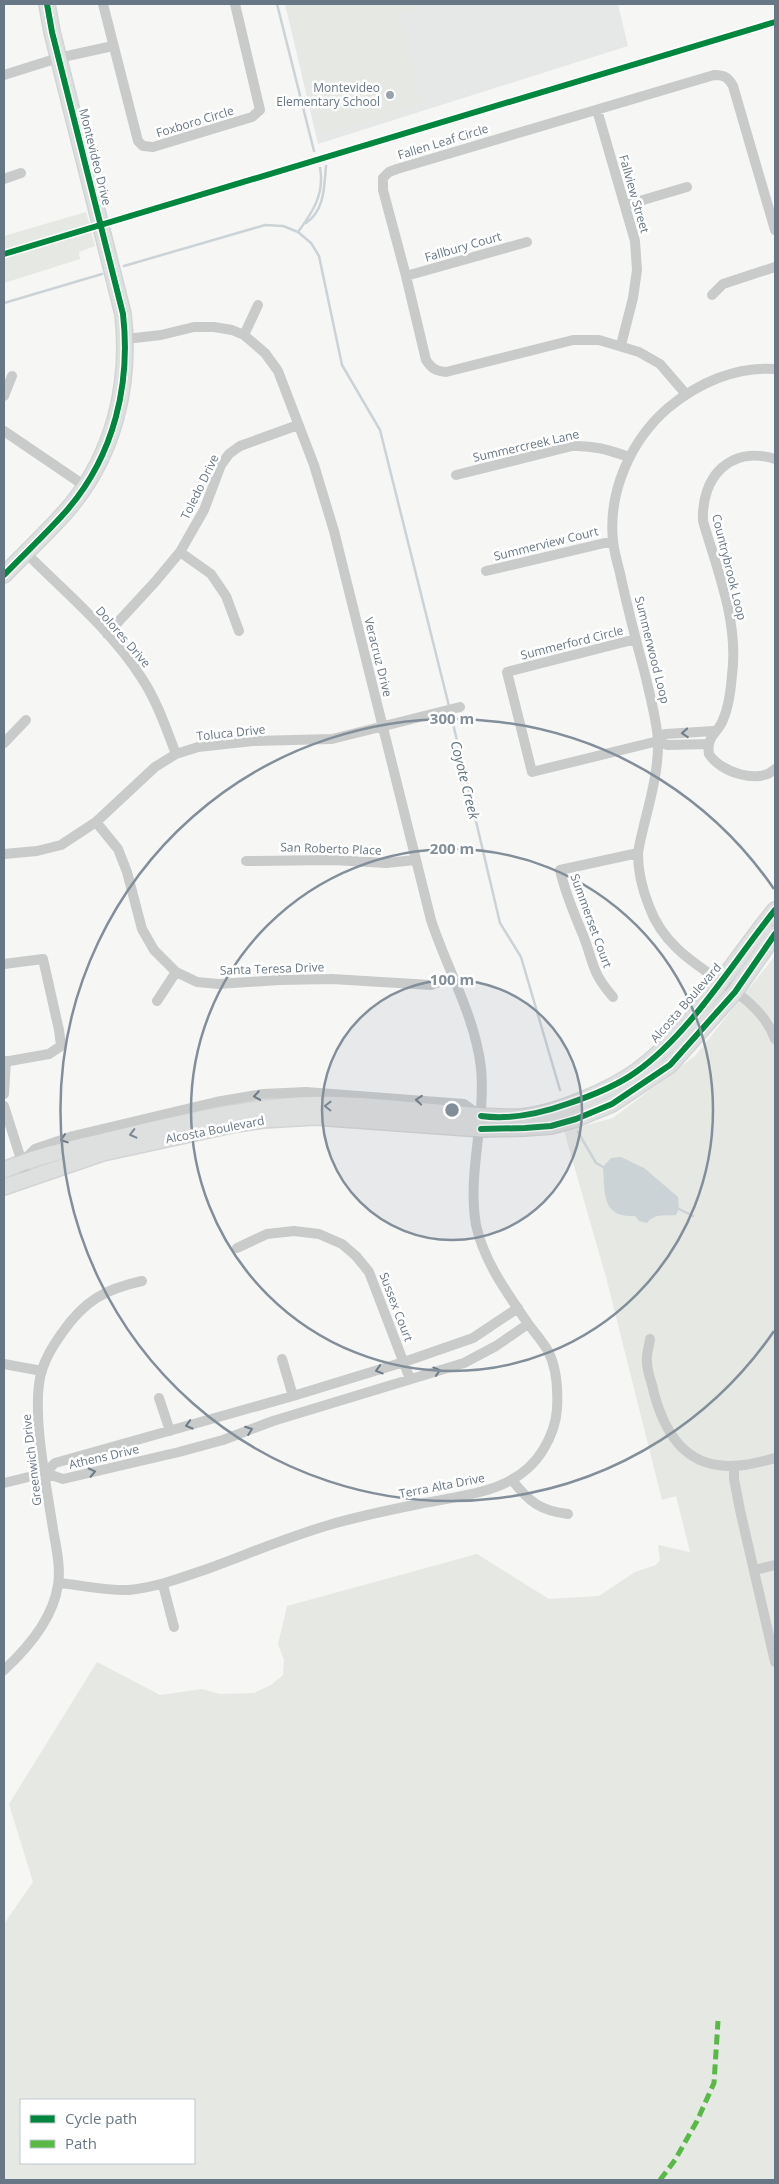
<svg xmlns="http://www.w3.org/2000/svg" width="779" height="2184" font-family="'Open Sans',sans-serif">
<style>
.built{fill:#e6e8e8}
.green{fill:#e5e8e3;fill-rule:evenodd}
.water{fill:#cbd3d6}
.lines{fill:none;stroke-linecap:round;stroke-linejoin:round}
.stream{stroke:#cbd3d6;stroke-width:2.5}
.secondary-casing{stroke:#d3d4d5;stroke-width:18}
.street{stroke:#c9cbcb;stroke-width:10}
.secondary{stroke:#dedfdf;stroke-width:15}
.quiet{stroke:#58b947;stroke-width:5;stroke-dasharray:10 5;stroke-linecap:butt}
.cycleway-casing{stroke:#fff;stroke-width:9}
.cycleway{stroke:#00873e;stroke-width:6}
.oneway{stroke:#6c7b88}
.oneway2{stroke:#798792}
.ring{fill:none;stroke:#828f9a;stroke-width:2.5}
.poi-dot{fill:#99a3ac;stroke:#fff;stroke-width:2}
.labels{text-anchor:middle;stroke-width:5;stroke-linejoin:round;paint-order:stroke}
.poi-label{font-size:12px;fill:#677785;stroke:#fff;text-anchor:end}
.street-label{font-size:12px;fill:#677785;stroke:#fff}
.water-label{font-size:14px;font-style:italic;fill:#637781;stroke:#fff}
.centre{fill:#828f9a;stroke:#fff;stroke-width:2.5}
.ring-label{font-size:15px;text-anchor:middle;font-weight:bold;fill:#828f9a;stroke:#fff;stroke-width:5;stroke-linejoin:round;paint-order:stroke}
</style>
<rect width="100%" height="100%" fill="#f6f6f5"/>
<path class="built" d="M285,4H618L628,46L318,144Z"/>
<path class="green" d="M287,4H395L398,10L396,17L401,22L422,105L319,135Z
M398,4H415L413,11L404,13Z
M86,212L90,226L4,251V236Z
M91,231L95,246L79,252L80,259L4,283V257Z
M775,956V2180H4V1924L33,1882L9,1804L97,1662L160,1695L202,1689L220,1694L254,1693L271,1685L283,1675L284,1660L278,1644L287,1606L477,1554L549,1599L599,1596L635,1572L656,1565L660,1560L658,1545L690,1552L676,1496L662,1500L606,1277L564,1131L613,1118L695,1056ZM21,2100H194V2163H21Z"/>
<path class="water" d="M621,1157L644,1168L678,1197L679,1209L676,1215C664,1216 655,1213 647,1223L639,1221L635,1216C601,1218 605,1192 603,1167L611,1158Z"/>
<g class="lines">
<path class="stream" d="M277,4L314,151
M306,223C325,210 324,187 326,166
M298,232C312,213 325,194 320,168
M124,266L265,225L283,226L298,232L311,243L319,256L342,365L380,430L449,706
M4,303L102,274
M450,711L500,923L521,957L560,1090
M578,1132L596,1163L603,1167
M679,1209L693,1216"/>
<g class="secondary-casing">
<path id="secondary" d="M4,575C25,553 48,532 68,509C114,455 131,384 123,314L52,32L47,4
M4,1170C38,1155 76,1148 112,1139C174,1124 236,1109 300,1105C353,1102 407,1110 460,1114C481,1116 500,1118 521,1117C555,1114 609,1091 637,1071C694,1029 731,964 775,910
M4,1187L103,1153L236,1124L263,1120L315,1117L481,1129L525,1128L551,1126L576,1119L612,1104L670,1065L735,992L775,934"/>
</g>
<path class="street" d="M103,4L138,141L143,146L153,147L252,117L260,110L235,4
M4,75L58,58L113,46
M597,110L635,241L637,270L633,298L621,345
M4,179L21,173
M626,205L687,187
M406,276L527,242
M712,295L723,284L775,267
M244,335L258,305
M775,369C736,366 698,383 668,408C631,440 608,491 613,541C614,551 617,562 620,573C627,607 636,640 645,674C650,696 656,717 658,739C659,768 651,797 644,825C642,834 639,844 638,854C638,871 643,891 649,906C673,974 754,981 775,1039
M685,393L660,364L639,352L599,340H573L446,372C436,371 432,369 426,360L406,276L383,190V178L389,172L397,169L714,75C724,75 728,77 733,86L775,230
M4,396L12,376
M4,431L85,486
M775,459C730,445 701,477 703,521C717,570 739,622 732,675C731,689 729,706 723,720C718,733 706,736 709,754C720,772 759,785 775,769
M456,475L572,446C593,445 609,450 629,457
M180,552L211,574L226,596L239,631
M26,553C65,592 111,630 141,677C157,701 166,728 176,754
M486,571L613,541
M107,634L155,582L180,552L204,510L221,465L229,454L240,446L298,425
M636,639L507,672L532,772L658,741L665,734L714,731
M658,741L667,745L709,744
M4,743L26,720
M96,822L118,849L127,872L142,929L154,950L176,972L197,982L218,984L279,980L332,979L431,985L452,978
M4,854L37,851L61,845L96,822L155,767L176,754L198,747L253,741L332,739L460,707
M246,861L333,860L386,863L415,860
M4,964L43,959L59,1030L61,1046L49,1054L4,1062
M613,997C591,972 594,963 583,935C574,913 565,893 560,870L638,853
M157,1001L176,972
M4,1094L6,1061
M4,1106L27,1178
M23,1161L35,1149L73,1136L216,1102L263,1094L306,1092L464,1104L478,1114
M237,1248L267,1234L294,1231L319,1234L342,1244L356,1256L369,1272L410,1379
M650,1339C649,1347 646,1355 647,1362C647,1370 650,1378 652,1385C660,1420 677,1460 718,1465C739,1468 756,1463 775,1458
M282,1359L293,1396
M4,1364L42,1371
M159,1398L170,1431
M734,1466V1479L740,1510L775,1662
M45,1473L63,1479L179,1452L223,1440L273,1421L464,1363L496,1346L528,1324
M45,1473L55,1463L293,1396L404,1362L473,1338L518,1308
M512,1480C529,1502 541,1511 568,1514
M4,1483L45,1473
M755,1570L775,1565
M59,1583C81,1585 107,1591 129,1590C157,1587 181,1578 207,1569C248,1554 288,1537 329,1525C359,1516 389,1510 419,1504C464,1495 517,1493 543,1450C551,1437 556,1424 557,1409C558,1391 557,1368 548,1351C543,1342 535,1333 529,1325C508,1294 484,1262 476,1225C467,1173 486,1121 481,1068C475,1016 447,969 431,920L334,531L314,465L278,371L265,353L244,335L232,330L214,327H194L161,335L126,339
M163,1585L174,1627
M4,1670C28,1648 53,1618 58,1585C61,1568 56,1546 53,1529C47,1488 30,1407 42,1370C46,1357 54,1344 62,1333C84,1301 105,1289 142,1281"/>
<use href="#secondary" class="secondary"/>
<path class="quiet" d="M660,2180L675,2160L697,2121L714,2083L718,2021"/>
<g class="cycleway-casing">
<path id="cycleway" d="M4,254L775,22
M4,575C25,553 48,532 68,509C114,455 131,384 123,314L52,32L47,4
M481,1116C511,1120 539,1114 567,1104C591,1096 615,1087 636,1072C690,1034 733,962 775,910
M481,1129L525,1128L551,1126L576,1119L612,1104L670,1065L735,992L775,934"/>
</g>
<use href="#cycleway" class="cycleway"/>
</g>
<defs><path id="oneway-chevron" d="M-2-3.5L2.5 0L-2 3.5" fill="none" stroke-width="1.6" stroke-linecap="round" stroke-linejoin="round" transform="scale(1.25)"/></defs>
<g class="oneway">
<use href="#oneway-chevron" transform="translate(685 733) rotate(176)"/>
<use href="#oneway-chevron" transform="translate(257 1096) rotate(171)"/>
<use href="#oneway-chevron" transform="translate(419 1100) rotate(-175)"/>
<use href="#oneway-chevron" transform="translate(64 1139) rotate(162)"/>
<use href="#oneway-chevron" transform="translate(379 1370) rotate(163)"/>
<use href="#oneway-chevron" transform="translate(437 1371) rotate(-17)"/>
<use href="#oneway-chevron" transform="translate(189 1425) rotate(164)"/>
<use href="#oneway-chevron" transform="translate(249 1430) rotate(-20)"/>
<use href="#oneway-chevron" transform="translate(92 1472) rotate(-13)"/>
</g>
<g class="oneway2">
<use href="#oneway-chevron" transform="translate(328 1106) rotate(-179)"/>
<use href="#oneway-chevron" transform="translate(133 1134) rotate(166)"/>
</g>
<circle cx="452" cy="1110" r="130" fill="#828f9a" fill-opacity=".12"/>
<g class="ring">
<circle cx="452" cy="1110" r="130"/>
<circle cx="452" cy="1110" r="261"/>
<path d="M774 1331A391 391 0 1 1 774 889"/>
</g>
<circle class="poi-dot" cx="390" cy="95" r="5"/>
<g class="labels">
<g class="poi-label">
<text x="380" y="92">Montevideo<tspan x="380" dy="14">Elementary School</tspan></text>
</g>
<g class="street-label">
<text transform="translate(195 122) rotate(-17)" y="4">Foxboro Circle</text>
<text transform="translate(443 142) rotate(-17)" y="4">Fallen Leaf Circle</text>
<text transform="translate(95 157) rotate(76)" y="4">Montevideo Drive</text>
<text transform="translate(634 194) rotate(74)" y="4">Fallview Street</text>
<text transform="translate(463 247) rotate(-16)" y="4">Fallbury Court</text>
<text transform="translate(526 446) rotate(-13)" y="4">Summercreek Lane</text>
<text transform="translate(200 487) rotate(-64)" y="4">Toledo Drive</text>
<text transform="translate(546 544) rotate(-14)" y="4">Summerview Court</text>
<text transform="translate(729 567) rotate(76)" y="4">Countrybrook Loop</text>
<text transform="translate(123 637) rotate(49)" y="4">Dolores Drive</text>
<text transform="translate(572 643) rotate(-14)" y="4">Summerford Circle</text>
<text transform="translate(652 650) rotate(76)" y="4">Summerwood Loop</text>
<text transform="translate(378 657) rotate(76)" y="4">Veracruz Drive</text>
<text transform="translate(231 733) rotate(-6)" y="4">Toluca Drive</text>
<text transform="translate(331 849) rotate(2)" y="4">San Roberto Place</text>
<text transform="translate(591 921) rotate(70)" y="4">Summerset Court</text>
<text transform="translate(272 969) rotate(-2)" y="4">Santa Teresa Drive</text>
<text transform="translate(686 1003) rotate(-49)" y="4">Alcosta Boulevard</text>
<text transform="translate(215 1130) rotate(-11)" y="4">Alcosta Boulevard</text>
<text transform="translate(396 1307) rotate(69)" y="4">Sussex Court</text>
<text transform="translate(104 1457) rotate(-13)" y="4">Athens Drive</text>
<text transform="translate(32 1460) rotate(-97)" y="4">Greenwich Drive</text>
<text transform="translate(442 1486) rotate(-11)" y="4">Terra Alta Drive</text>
</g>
<g class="water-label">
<text transform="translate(465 780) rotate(76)" y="5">Coyote Creek</text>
</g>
</g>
<circle cx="452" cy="1110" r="8" class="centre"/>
<g class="ring-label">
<text x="452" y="724">300 m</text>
<text x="452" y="854">200 m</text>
<text x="452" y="985">100 m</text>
</g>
<rect width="779" height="2184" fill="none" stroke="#677785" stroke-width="10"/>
<rect x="20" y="2099" width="175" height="65" fill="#ffffff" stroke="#c2c9ce"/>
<rect x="30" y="2115" width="25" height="8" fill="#00873e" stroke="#c2c9ce"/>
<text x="65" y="2124" font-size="15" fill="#677785">Cycle path</text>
<rect x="30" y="2140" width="25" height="8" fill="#58b947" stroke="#c2c9ce"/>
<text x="65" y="2149" font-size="15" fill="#677785">Path</text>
</svg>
